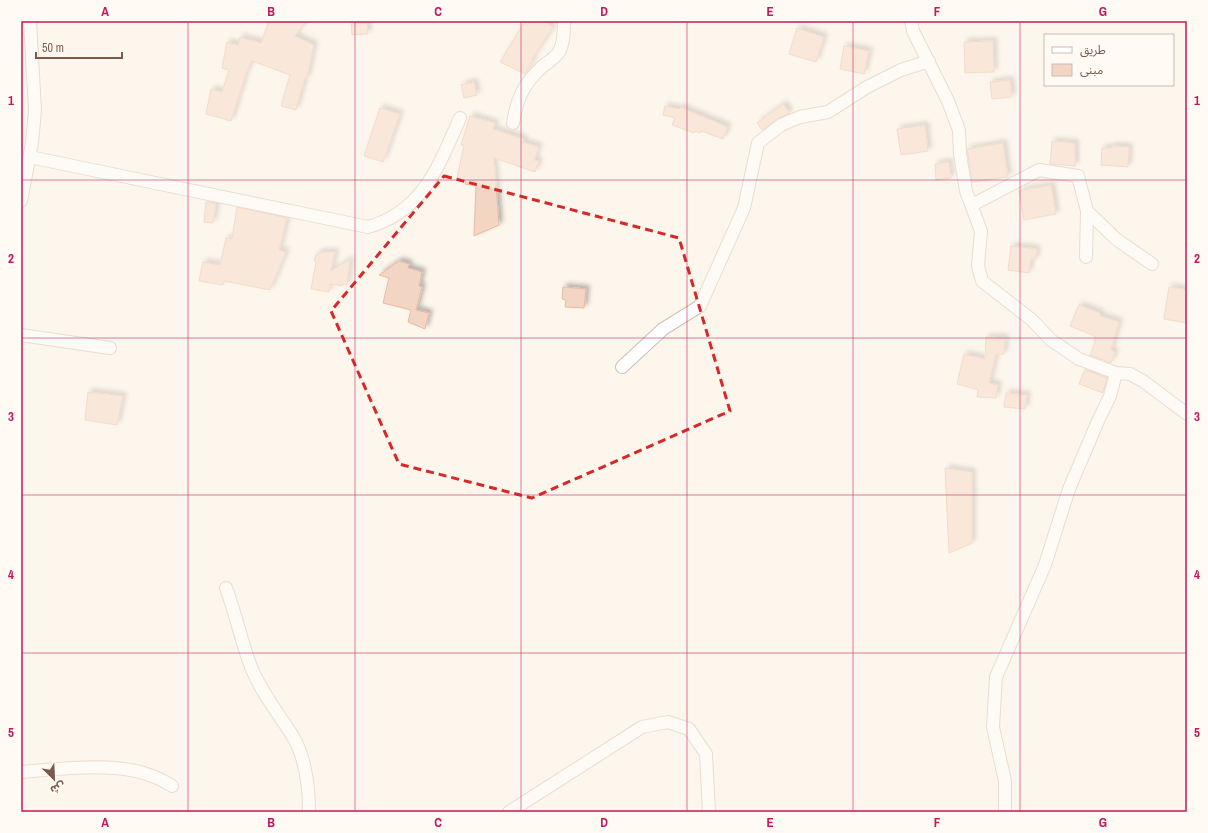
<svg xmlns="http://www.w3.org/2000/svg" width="1208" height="833" font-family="'Archivo Narrow','Noto Sans Arabic',sans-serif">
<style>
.building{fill:#f3d5c3;stroke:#e6bba3;filter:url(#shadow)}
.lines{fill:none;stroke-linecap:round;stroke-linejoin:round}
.minor-casing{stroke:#d1beb0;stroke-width:14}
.minor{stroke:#fff;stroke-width:12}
.marked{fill:none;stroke:#d62828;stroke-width:3;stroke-dasharray:8 5;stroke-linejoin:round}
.grid{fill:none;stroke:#c2185b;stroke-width:1;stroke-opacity:0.55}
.neatline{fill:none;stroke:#c2185b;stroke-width:1.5}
.grid-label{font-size:13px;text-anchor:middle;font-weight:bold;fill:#c2185b}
</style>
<defs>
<filter id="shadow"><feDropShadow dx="3.5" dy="-3.5" stdDeviation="2" flood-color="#0004"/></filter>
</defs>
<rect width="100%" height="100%" fill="#fdf6ec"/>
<path class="building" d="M269,21H306L295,36L314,45L307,78L305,77L296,110L281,106L290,75L252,61L246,73L231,121L206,114L211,89L222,92L229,70L222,68L227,42L238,45L240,37L261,43Z
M525,21H543L553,27L532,59L533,60L525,74L500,62Z
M367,23L368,34L352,35L351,24Z
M797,28L824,37L816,62L789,54Z
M993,41L994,72L965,73L964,42Z
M844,46L869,51L864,74L840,69Z
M1010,80L1012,97L992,99L990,82Z
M474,82L477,95L464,98L461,85Z
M783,104L790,113L777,119L762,130L757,123Z
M665,106L679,109L680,107L728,127L723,139L701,131L700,133L695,131L694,133L672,125L675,118L663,115Z
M380,108L400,114L383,162L364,156Z
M470,116L495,123L493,129L524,139L523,142L539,147L534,160L539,161L535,172L494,158L499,225L474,236L476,186L465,184L466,180L457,178L464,145H461Z
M925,125L928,151L901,155L897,129Z
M1052,141L1075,143V166L1050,164Z
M1003,143L1008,177L972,182L967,149Z
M1113,146L1129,147L1128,167L1101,165L1102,148H1110Z
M949,162L951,178L936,180L935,164Z
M1051,185L1056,214L1024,220L1019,191Z
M206,202L216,204L213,223L204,222Z
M237,207L287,218L279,250L286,252L270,290L224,281L223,285L199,281L203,262L220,265L226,238L232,239Z
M1011,246L1037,249L1036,259H1031L1029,273L1008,270Z
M322,252H335L331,271L350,259L347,285L343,284L342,286L330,284L329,292L311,289L316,262L314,260L316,255Z
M399,261L409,264L408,268L422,272L419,286L422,287L416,310L429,313L425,329L408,322L411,310L383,303L389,278L379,275Z
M563,287L586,289L584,308L565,307L566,300L562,299Z
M1169,287L1187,290V323L1164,319Z
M1079,305L1100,313V316L1119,322L1111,350L1115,352L1111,363L1090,355L1096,341H1094L1095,336L1070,326Z
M986,337L1005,338L1004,354H996L989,383L998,385L996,398L977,397L978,390L957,384L964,354L985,359Z
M1085,370L1107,378L1103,393L1079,384Z
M88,392L123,396L117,425L85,420Z
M1006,393L1027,395L1025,409L1004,407Z
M945,468L972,472V543L949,553Z"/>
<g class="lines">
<g class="minor-casing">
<path id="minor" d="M911,21L913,31L948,101L959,130L960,154L966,191L981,231L978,266L982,281L1032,320L1051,340L1079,359L1116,373L1130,374L1143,381L1187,414
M513,123C517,98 524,83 543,66C548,62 556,57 559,52C564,43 564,31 564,21
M30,157L368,227C423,212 439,165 460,118
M21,201L32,143L35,110L30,21
M972,205L1039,170L1078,176L1087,211L1086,257
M1087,211L1116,239L1152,264
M21,335L110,348
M622,367L663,329L700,306L744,208L758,143L781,125L800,117L828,112L867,87L901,70L929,61
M226,588C236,614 241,641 251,667C261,692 278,713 292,735C305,756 309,787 309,812
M21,772C60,769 116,761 152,776C159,778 165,782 172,786
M509,812L642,727L668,722L689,729L706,754L709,812
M1005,812V781L993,727L996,677L1045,565L1069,489L1098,421L1110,396L1116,373"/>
</g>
<use href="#minor" class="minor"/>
</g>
<path d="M0 0H1208V833H0ZM444,176L679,238L730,411L532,498L399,464L331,311Z" fill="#fdf6ec" fill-opacity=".55" fill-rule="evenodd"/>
<path class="marked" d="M444,176L679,238L730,411L532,498L399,464L331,311Z"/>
<path class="grid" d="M188,21V812M355,21V812M521,21V812M687,21V812M853,21V812M1020,21V812M21,180H1187M21,338H1187M21,495H1187M21,653H1187"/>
<rect width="1208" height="833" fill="none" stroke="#fffaf3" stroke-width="44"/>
<rect x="1044" y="34" width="130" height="52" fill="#fffaf3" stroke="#cabbb1"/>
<rect x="1052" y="47" width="20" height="6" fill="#ffffff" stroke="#cabbb1"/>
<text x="1080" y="54" font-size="12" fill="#7a5c4d">طريق</text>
<rect x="1052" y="64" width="20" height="12" fill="#f3d5c3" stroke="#cabbb1"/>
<text x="1080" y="74" font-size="12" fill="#7a5c4d">مبنى</text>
<g transform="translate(54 779) rotate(156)" stroke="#fffaf3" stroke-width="3" paint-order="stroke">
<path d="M0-3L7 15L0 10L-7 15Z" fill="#7a5c4d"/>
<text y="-6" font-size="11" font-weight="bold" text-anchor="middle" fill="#7a5c4d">ش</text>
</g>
<path d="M36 52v6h86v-6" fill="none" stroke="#7a5c4d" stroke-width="2"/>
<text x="42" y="52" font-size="12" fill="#7a5c4d" stroke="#fffaf3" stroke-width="3" paint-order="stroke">50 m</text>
<rect x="22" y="22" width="1164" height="789" class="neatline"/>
<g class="grid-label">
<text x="105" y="16">A</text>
<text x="271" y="16">B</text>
<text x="438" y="16">C</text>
<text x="604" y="16">D</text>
<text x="770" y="16">E</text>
<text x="937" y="16">F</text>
<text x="1103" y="16">G</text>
<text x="11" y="105">1</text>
<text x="1197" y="105">1</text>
<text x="11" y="263">2</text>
<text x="1197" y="263">2</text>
<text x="11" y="421">3</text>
<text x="1197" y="421">3</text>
<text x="11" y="579">4</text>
<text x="1197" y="579">4</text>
<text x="11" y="737">5</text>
<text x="1197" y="737">5</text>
<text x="105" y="827">A</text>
<text x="271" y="827">B</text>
<text x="438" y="827">C</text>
<text x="604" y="827">D</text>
<text x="770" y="827">E</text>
<text x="937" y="827">F</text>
<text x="1103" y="827">G</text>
</g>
</svg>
